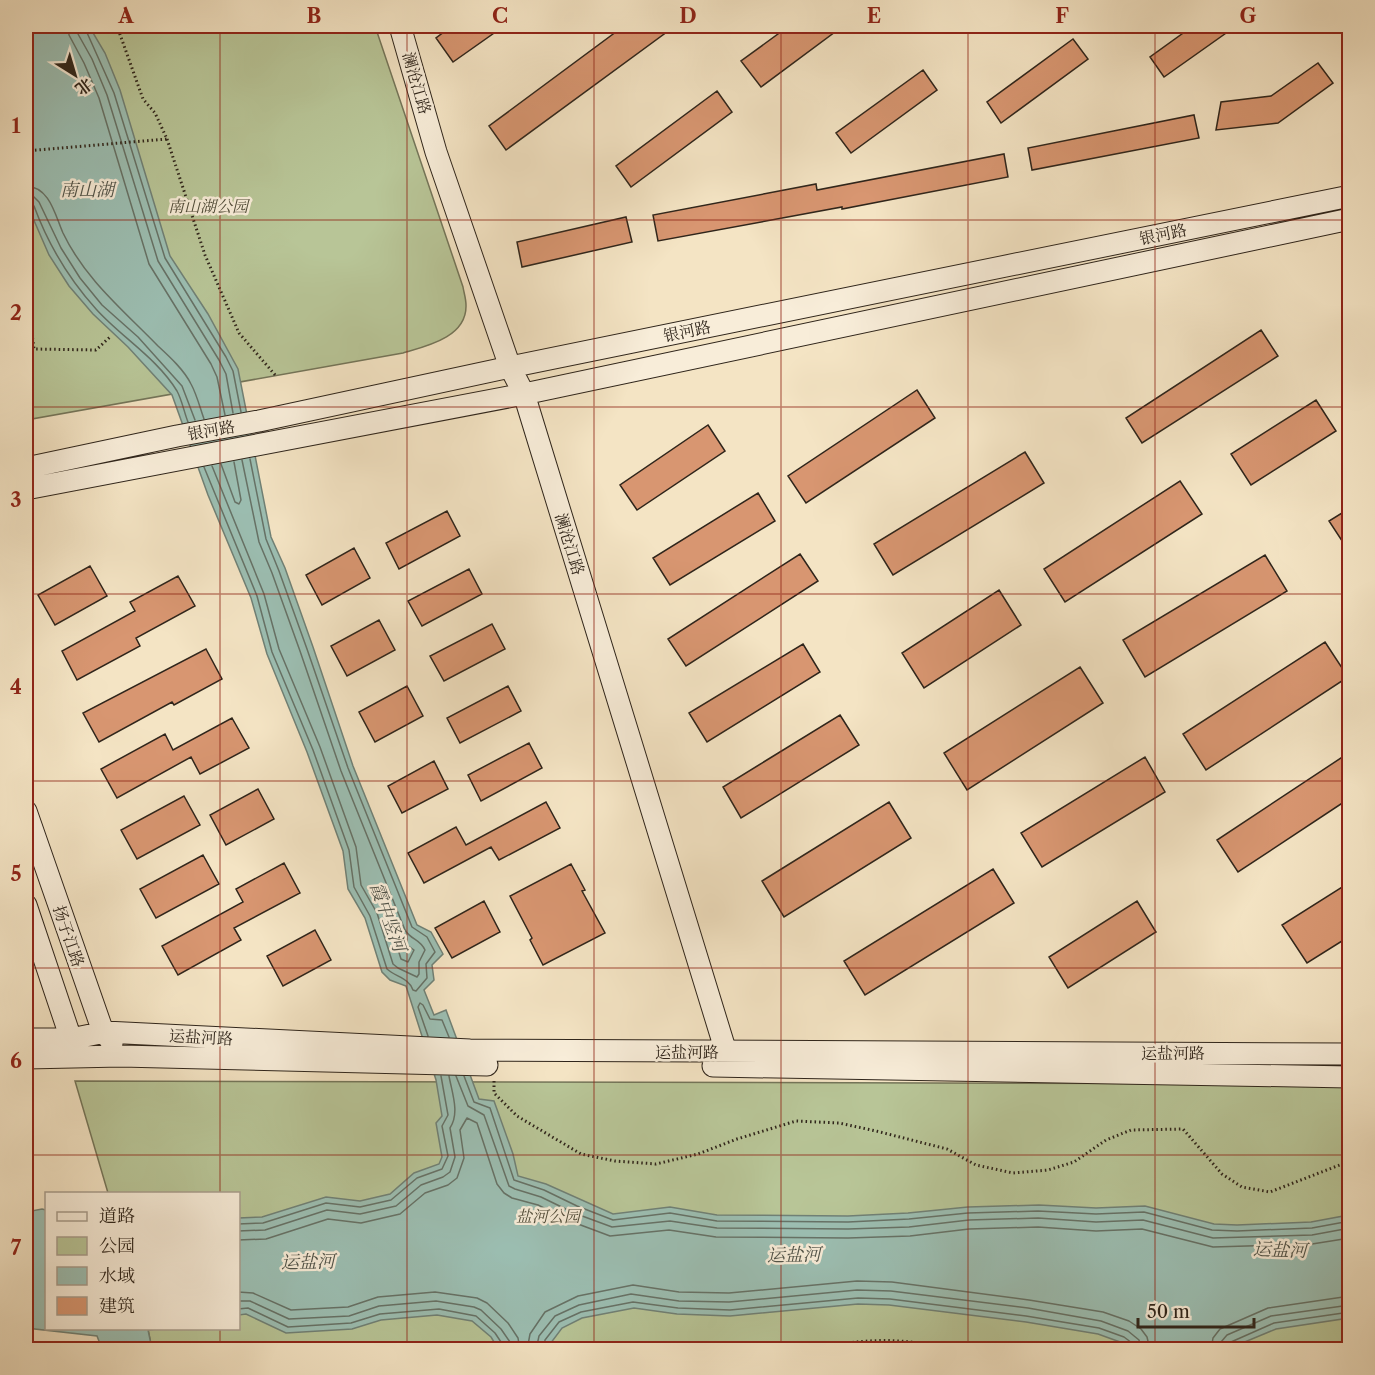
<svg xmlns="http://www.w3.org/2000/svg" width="1375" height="1375" font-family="'Libre Caslon Text','Noto Serif SC',serif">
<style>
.green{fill:#b8c597;stroke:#747559;stroke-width:1.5}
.water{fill:#9cbfb3;stroke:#708176;stroke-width:1.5}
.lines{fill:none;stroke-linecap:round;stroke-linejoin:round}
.shore{stroke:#667267;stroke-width:1.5}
.building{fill:#d89671;stroke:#2f251b;stroke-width:1.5}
.secondary-casing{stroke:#2f251b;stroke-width:23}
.path{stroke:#2f251b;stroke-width:3;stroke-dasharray:1.5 3;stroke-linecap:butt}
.secondary{stroke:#f8edd9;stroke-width:21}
.grid{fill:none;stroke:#8f2418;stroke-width:1.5;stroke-opacity:0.55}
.labels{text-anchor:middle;stroke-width:5;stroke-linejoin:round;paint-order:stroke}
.street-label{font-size:16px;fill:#2f251b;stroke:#f8edd9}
.park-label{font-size:16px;font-style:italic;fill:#514d3a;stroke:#f8edd9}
.water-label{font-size:18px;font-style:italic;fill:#505349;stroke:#f8edd9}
.neatline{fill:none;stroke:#8f2418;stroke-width:2}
.grid-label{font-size:20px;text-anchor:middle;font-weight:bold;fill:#8f2418}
</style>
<rect width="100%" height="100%" fill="#f4e4c4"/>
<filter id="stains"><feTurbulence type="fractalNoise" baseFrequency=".00333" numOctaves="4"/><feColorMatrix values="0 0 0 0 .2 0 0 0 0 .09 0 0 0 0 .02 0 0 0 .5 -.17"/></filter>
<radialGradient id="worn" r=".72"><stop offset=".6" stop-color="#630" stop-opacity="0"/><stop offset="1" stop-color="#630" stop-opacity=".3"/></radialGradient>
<path class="green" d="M26,26H375L463,287C464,293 466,299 466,305C467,337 427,346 403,353L26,420Z
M75,1081L1349,1084V1349H152L148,1329L238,1328V1194L108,1193Z"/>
<path class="water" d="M26,26H89L105,53L120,90L170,256L208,314L238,369L271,537L285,568L313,647L353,766L417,925L431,932L443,954L432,965L434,980L424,990L434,1015L446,1010L479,1099L494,1101L513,1154L518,1176L546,1184L613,1214L670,1207L717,1215L848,1216L908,1213L968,1207L1039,1205L1096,1208L1145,1206L1214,1224L1237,1225L1311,1222L1349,1215V1318L1276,1329L1228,1349L1130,1350L1120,1342L1098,1334L1026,1322L889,1305L858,1304L730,1316L677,1314L634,1308L582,1318L562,1328L550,1344L549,1349L499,1350L491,1337L472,1321L437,1315L381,1320L352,1329L286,1333L246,1314L239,1315V1218L262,1217L326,1197L360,1201L390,1194L414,1173L439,1164L442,1157L436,1123L442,1116L436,1080L406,986L390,980L382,972L365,918L348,889L343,851L307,752L267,654L251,598L208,495L172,395L128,347L93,314L69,286L49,255L26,202Z
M42,1209L46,1210V1328L157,1329L148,1330L152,1349H102L97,1336L26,1328V1212Z"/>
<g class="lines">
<path class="shore" d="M68,26L69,35L84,63L99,98L149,264L211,364L217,377L225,415
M77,26L78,34L92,59L107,95L158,261L219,360L226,374L233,413
M84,26L114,93L165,258L226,357L233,371L241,412
M26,186C50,187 55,215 63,233C85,279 123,310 158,346C170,357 184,370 191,384C197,395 200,408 204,419
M26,195L34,197L39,202L61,248L80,278L102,305L138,337L182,386L195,420
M26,203L34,206C48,244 69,279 96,309C121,337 157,358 177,391C182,400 184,412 188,422
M221,464L235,502L239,504L241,500L234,462
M212,466L264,594L279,649L320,747L356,847L361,885L377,913L393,964L398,968L417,977L419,974V962L425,950C420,939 411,940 405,930L341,771L300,651L272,573L259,542L242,460
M204,467L257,596L272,652L313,750L349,850L354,887L370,916L387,969C396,977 409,978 413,990L416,991L427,978L426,964L435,952L427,937L412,927L348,768L307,649L279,571L266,539L250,459
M400,940L414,950L408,962L401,959L396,943Z
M428,1036L418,1007L420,1003L423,1005L430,1019L442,1020L449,1037
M456,1076L468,1106L484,1115L509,1186L515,1189L541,1197L574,1213L612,1227L670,1221L717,1228L848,1229L909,1227L969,1220L1038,1218L1096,1222L1143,1220L1213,1238L1312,1235L1350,1228
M464,1076L474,1102L490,1108L514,1180L544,1190L577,1206L613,1220L670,1213L717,1221L848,1222L909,1219L968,1213L1038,1211L1096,1214L1144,1212L1212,1230L1237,1231L1312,1228L1350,1221
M238,1224L263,1223L326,1203L360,1207L391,1200L417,1178L442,1169L448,1156L442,1126L448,1115L441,1076
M238,1231L265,1230L327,1210L360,1214L396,1206L421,1185L443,1177L450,1172L455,1157L450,1128C460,1113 452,1093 449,1076
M238,1240L266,1239L328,1219L361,1223L400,1214L425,1193L448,1185L457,1178L464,1158L460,1130L467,1118L477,1123L497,1184L504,1193L512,1198L538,1205L570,1221L610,1236L669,1230L716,1237L848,1238L910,1236L969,1229L1038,1227L1096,1231L1142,1229L1213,1247L1312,1244L1350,1238
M238,1292L253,1293L291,1310L348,1307L378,1297L435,1292L477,1298L487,1303L508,1323L518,1338L520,1350
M238,1301H250L289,1319L349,1316L379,1306L436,1301L474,1307L481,1310L501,1329L510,1342L511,1350
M238,1309L248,1308L288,1327L351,1323L380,1314L439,1309L476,1316L495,1333L503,1345V1350
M527,1350L530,1334L545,1312L578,1296L633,1285L679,1292L729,1293L857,1281L892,1282L1029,1300L1103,1312L1129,1321L1141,1329L1147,1337L1150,1350
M536,1350L539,1336L555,1316L579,1305L631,1294L679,1301L729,1302L857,1290L891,1291L1028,1308L1101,1321L1128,1331L1139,1340L1141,1350
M544,1350L545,1340L559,1322L581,1312L633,1302L678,1308L730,1310L858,1298L890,1299L1026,1316L1099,1328L1124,1337L1132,1343L1133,1350
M1211,1350L1213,1338L1220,1329L1268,1308L1350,1296
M1220,1350L1221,1342L1227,1335L1271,1316L1350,1305
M1227,1350L1231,1342L1274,1323L1350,1312"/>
</g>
<path class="building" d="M452,26H504L453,62L436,38Z
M624,26H675L506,150L489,126Z
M789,26H843L761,87L741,61Z
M1193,26H1236L1164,77L1150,57Z
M1073,39L1088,59L1001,123L987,102Z
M1318,63L1333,83L1278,123L1216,130L1221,102L1271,96Z
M923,70L937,90L851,153L836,133Z
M717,91L732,112L631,187L616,166Z
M1194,115L1199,138L1032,170L1028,148Z
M1004,154L1008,177L842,209V207L658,241L653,215L816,184L817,190Z
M626,217L632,242L522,267L517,242Z
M1261,330L1278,356L1142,443L1126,418Z
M917,390L935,418L806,503L788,476Z
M1316,400L1336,431L1251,485L1231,454Z
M708,425L725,451L637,510L620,485Z
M1025,452L1044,483L893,575L874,544Z
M1180,481L1202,514L1065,602L1044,569Z
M758,493L775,521L670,585L653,558Z
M1350,508V553L1329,521Z
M447,511L460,536L399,569L386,543Z
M354,548L370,578L322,605L306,575Z
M800,554L818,581L686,666L668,639Z
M1265,555L1287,591L1145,677L1123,640Z
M90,566L107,596L55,625L38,595Z
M469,569L482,594L422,626L408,601Z
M178,576L195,606L136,638L140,646L77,680L62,651L135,611L130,602Z
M999,590L1021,625L924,688L902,653Z
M379,620L395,650L347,676L331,646Z
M492,624L505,649L444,681L430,656Z
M1325,642L1348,677L1206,770L1183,734Z
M803,644L820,672L707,742L689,713Z
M206,649L222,679L174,705L172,702L99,742L83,713Z
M1080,667L1103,703L967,790L944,753Z
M407,686L423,716L375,742L359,712Z
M508,686L521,711L460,743L447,718Z
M840,715L859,745L741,818L723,787Z
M232,718L249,748L200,774L191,757L117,798L101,769L165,734L173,750Z
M529,743L542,768L481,801L468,775Z
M1350,752V798L1238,872L1217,840Z
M1145,757L1165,792L1042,867L1021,833Z
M434,761L448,789L402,813L388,786Z
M258,789L274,819L226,845L210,815Z
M184,796L200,825L137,859L121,830Z
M546,802L560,828L499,860L491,847L424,883L408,853L456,827L466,845Z
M889,802L911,838L784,917L762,881Z
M203,855L219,884L156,918L140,889Z
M284,863L300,893L234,928L241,940L178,975L162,946L243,902L236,889Z
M571,864L585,890L582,891L605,933L543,965L530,940L532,938L510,896Z
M993,869L1014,903L865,995L844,961Z
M1350,882V936L1307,963L1282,925Z
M484,901L500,932L452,958L435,928Z
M1137,901L1156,932L1068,988L1049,957Z
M315,930L331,960L283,986L267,956Z"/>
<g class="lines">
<g class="secondary-casing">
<path id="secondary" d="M400,26L436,152L510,367L524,394L730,1065
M26,468L177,436L259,421L510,367L1350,196
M26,489L524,394L1350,219
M26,811L101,1026L112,1043
M26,905L71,1039L78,1051
M26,1039H71L105,1032L470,1050L1350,1054
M26,1058L121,1056L487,1065
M713,1066L1350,1077"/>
</g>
<path class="path" d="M167,139L205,255L239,333L276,376
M26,151L167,139L155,113L143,99L117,26
M26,312L30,319L34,349L96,350L110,337
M26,346L34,349
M494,1081V1093L517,1116L581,1154L615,1161L656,1164L698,1154L737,1139L796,1121L839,1123L876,1131L947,1149L976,1165L1013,1173L1048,1170L1074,1162L1106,1140L1131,1130L1183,1129L1222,1174L1242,1187L1270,1192L1350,1161
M371,1350H402
M808,1350C852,1340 903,1335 946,1350"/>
<use href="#secondary" class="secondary"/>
</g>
<path class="grid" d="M220,26V1194M407,26V1350M594,26V1350M781,26V1350M968,26V1350M1155,26V1350M26,220H1350M26,407H1350M26,594H1350M26,781H1350M26,968H1350M26,1155H1350M220,1328V1350"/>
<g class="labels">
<g class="street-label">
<text transform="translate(417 83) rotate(74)" y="6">澜沧江路</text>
<text transform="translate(1163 234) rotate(-12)" y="6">银河路</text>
<text transform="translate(687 331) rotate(-12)" y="6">银河路</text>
<text transform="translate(211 430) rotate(-10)" y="6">银河路</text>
<text transform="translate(570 544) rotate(73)" y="6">澜沧江路</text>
<text transform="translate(69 936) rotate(71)" y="6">扬子江路</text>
<text transform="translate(201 1037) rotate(3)" y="6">运盐河路</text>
<text x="687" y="1058">运盐河路</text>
<text x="1173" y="1059">运盐河路</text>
</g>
<g class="park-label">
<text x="208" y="212">南山湖公园</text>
<text x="548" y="1222">盐河公园</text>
</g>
<g class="water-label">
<text x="87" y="196">南山湖</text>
<text transform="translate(388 917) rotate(70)" y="6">霞中竖河</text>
<text transform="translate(1280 1250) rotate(2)" y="6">运盐河</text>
<text transform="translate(794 1255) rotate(-1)" y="6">运盐河</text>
<text transform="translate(308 1262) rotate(-1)" y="6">运盐河</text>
</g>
</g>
<rect width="1375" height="1375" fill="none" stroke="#f4e4c4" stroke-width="66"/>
<rect x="45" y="1192" width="195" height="138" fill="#f8edd9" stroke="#a89d8d" stroke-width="1.5"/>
<rect x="57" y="1212" width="30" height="9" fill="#f8edd9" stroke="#a89d8d" stroke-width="1.5"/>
<text x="99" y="1222" font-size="18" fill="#2f251b">道路</text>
<rect x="57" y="1237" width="30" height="18" fill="#b8c597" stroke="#a89d8d" stroke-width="1.5"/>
<text x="99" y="1252" font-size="18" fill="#2f251b">公园</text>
<rect x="57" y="1267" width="30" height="18" fill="#9cbfb3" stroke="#a89d8d" stroke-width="1.5"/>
<text x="99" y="1282" font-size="18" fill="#2f251b">水域</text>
<rect x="57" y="1297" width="30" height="18" fill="#d89671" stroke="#a89d8d" stroke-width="1.5"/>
<text x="99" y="1312" font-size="18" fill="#2f251b">建筑</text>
<g transform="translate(75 75) rotate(143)" stroke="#f8edd9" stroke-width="4.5" paint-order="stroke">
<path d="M0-4.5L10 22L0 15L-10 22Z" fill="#2f251b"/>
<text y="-9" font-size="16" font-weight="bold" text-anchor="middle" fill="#2f251b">北</text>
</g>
<path d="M1138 1318v9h116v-9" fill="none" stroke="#2f251b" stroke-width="3"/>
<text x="1147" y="1318" font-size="18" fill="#2f251b" stroke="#f8edd9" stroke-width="4.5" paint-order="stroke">50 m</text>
<rect x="33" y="33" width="1309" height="1309" class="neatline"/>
<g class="grid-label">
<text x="126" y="23">A</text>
<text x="314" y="23">B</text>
<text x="500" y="23">C</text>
<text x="688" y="23">D</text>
<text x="874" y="23">E</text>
<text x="1062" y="23">F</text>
<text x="1248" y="23">G</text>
<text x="16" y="133">1</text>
<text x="16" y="320">2</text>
<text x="16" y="507">3</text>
<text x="16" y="694">4</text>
<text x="16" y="881">5</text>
<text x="16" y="1068">6</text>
<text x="16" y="1255">7</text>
</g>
<rect width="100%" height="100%" filter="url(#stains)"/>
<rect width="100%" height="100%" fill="url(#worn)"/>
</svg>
